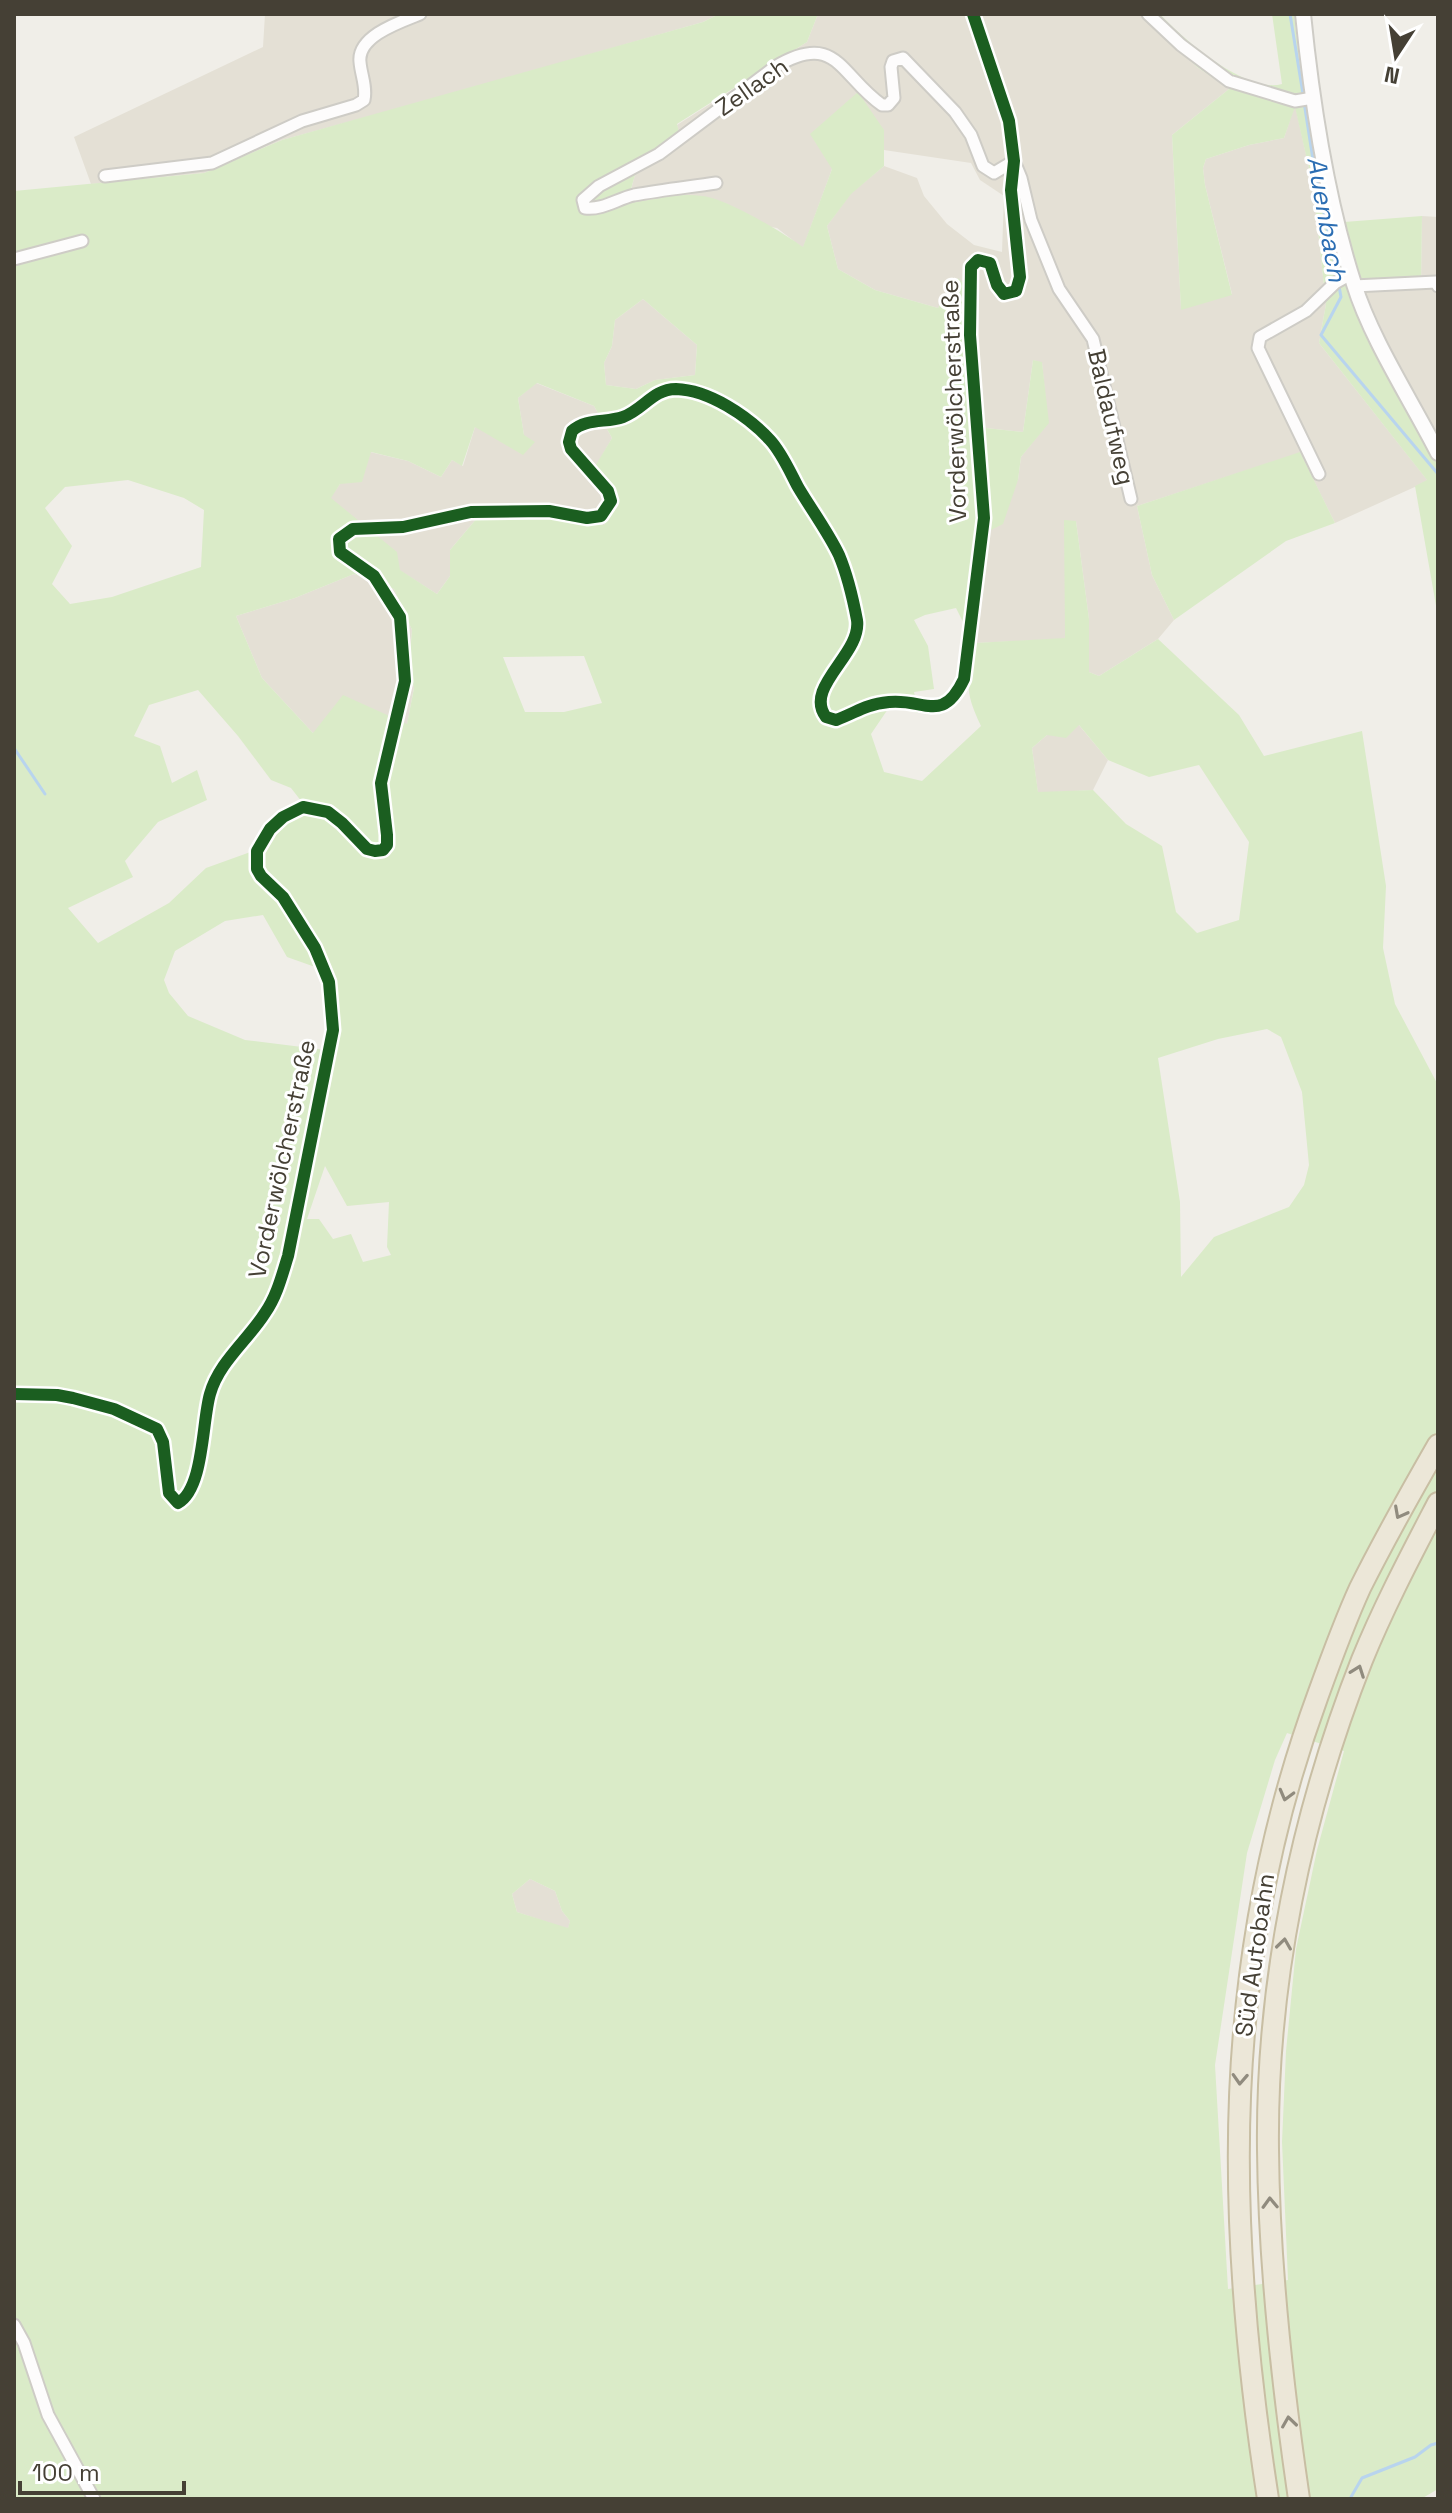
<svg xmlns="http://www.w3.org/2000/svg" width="1452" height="2513" font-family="'Space Grotesk',sans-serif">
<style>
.residential{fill:#e4e0d5}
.green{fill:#daebc8;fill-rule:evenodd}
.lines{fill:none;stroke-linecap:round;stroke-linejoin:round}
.stream{stroke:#b8d4ee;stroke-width:3}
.minor-casing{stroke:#ceccc6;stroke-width:15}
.tertiary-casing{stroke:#ceccc6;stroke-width:18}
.motorway-casing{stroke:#c8bea3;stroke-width:24}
.minor{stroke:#fdfcfc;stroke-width:11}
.tertiary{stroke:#fdfcfc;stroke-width:14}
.motorway{stroke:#ece7d8;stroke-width:20}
.cycleway-casing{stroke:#fff;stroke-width:17}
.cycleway{stroke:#1b5e20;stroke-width:12}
.oneway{stroke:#908b7e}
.labels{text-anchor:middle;stroke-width:6;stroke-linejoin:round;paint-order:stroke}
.street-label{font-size:24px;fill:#454035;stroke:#fff}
.water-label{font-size:26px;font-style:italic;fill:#2c6eb3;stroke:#fff}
</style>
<rect width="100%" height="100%" fill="#f0eee8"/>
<path class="residential" d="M265,14H719L703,22L469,89L282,140L204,173L91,184L74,137L263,47Z
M818,14H1141L1197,67L1229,89L1172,135L1181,309L1232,294L1205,185L1203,168L1206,159L1249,145L1284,138L1295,105L1313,186L1326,304L1319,343L1428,481L1335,523L1300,453L1137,506L1152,575L1174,620L1158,639L1099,676L1089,672V619L1076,521L1065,639L975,643L971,638L985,533L1018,480L1021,457L1048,423L1042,363L1033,360L1023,432L986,428L965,343L958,278L938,308L875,290L838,269L827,226L850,194L884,166L917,178L924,196L947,224L974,245L1002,252L1004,196L980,180L971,163L884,150V130L832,169L803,248L777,228L627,204L635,175L682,145L677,125L807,42Z
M1422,216L1438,217V466L1411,412L1361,293L1421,287Z
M643,299L697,345L695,375L655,380L636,389L606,385L604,363L612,346L615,320Z
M536,383L594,406L612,438L595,468L610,489L615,508L604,525L543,516L477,518L450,550V576L437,594L399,570L330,498L340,484L370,452L408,461L441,477L452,460L463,466L475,427L524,435L518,398Z
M354,574L394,589L412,630L409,666L414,687L407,725L313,733L262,678L236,616L295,598Z
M1078,724L1108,760L1093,790L1038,793L1032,748L1047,735Z
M530,1879L555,1891L562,1911L570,1921L568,1929L517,1912L512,1894Z"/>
<path class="green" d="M719,14H818L807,42L677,124L682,144L635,175L627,203C652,201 676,192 702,196C726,198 782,232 803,247L832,169L810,134L858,92L884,130V166L851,194L827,226L838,269L875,290L938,308L958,278L965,285C957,333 975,382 986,428L1023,432L1033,360L1042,362L1049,423L1021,457L1018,480L1003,524L985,533L971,638L956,608L925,615L914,620L928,646L934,689L914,692L918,713L890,706L871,734L884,772L922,781L981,726C963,689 968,682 975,643L1065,638L1064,520L1076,521L1089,619V672L1099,676L1158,639L1239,715L1264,756L1362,731L1386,886L1383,948L1395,1004L1438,1085V2489L1421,2499H14V191L204,173L282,140L703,22ZM643,299L697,345L695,375L655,380L636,389L606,385L604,363L612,346L615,320ZM537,383L594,406L612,438L594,468L610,489L615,508L604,525L543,516L477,518L450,550V576L437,594L400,570L397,552L331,498L340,484L362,482L371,452L408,461L441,477L452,460L462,466L475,427L523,455L535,442L524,435L518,398ZM128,480L184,498L204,510L201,567L112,597L70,604L52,584L72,546L45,508L65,487ZM354,574L394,589L412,630L409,666L414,688L407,724L343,695L313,733L262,678L236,616L295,598ZM584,656L602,703L564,712H525L503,657ZM198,690L238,736L271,780L291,788L312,815L294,817L264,847L206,868L169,903L98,943L68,908L133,877L125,861L158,822L207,800L197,770L172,783L160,746L134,736L149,705ZM1079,725L1108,760L1149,777L1199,765L1249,842L1239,920L1197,933L1176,912L1162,846L1126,824L1093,790L1038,792L1032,748L1047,735L1066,738ZM263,915L287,957L332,973L340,1015L334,1051L245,1040L188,1016L169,993L164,980L175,951L225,921ZM1267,1029L1281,1037L1302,1092L1309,1165L1304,1185L1289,1207L1214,1237L1181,1277L1180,1202L1158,1058L1218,1039ZM325,1166L347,1206L389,1202L387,1247L391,1255L363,1262L351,1234L333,1239L319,1219H307ZM1287,1733L1344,1751L1317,1850L1296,1949L1286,2051L1282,2142L1288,2280L1228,2289L1215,2065L1247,1853L1275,1760ZM530,1879L555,1891L562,1911L570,1921L568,1928L517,1912L512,1894Z
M1141,14H1160C1183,39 1246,94 1282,84L1272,14H1294L1301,74L1331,223L1422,216L1421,287L1361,293L1411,412L1438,466V617L1415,486L1427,480L1319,343L1326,304L1313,186L1295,107L1284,138L1249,145L1206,159L1203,168L1205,185L1232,295L1181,310L1172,135L1229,89L1197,67Z
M1300,452L1335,523L1286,541L1174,620L1152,575L1137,506Z"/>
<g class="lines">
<path class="stream" d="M1290,14L1303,94
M1304,102L1314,166L1338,279
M1339,286L1341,297L1321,335L1438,474
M14,748L45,794
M1351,2497L1362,2478L1415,2457L1431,2445L1438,2443"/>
<g class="minor-casing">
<path id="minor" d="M1148,14L1181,45L1229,81L1295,101L1313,98
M1014,161L1021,178L1031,220L1059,289L1093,339L1131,499
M105,176L212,163L302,121L356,105L364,100C367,87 361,75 360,62C357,36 400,22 420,14
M716,183C689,187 661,190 634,195C617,199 603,210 585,208L583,200L599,186L659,154L775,67C837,30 840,76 882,105H888L894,98L891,67L893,61L903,58L955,112L971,135L983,166L994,173L1014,161
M14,259L82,241
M1354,286L1436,282L1438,286
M1319,474L1258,348L1260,337L1306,311L1335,283L1351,274
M14,1394L57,1395L73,1398L114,1409L157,1429L163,1442L169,1493L178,1503C204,1489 202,1421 210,1394C219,1362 248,1340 265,1313C277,1296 282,1275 288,1256L333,1030L329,982L315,948L283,897L261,876L257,869V851L270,829L283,817L303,807L328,812L342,823L367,849L375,851L383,850L387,845V835L381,783L405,681L400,617L374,576L340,552L339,539L353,529L403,527L471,512L549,511L587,518L601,516L611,501L608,491L571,449L569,442L572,431C586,418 606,423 623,417C643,410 653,389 676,389C709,390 748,416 770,440C782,453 790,472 798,487C811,509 828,532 839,555C847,574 853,599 857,620C862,654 803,687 826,717L836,720C858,712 863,705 889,702C925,698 942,725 964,679L984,518L970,335L971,267L978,260L990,263L997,285L1004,294L1016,291L1020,277L1011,190L1014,161L1009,121L973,14
M14,2325L24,2343L48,2415L94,2499"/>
</g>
<g class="tertiary-casing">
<path id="tertiary" d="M1303,14C1312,104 1326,197 1354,284C1371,339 1411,400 1438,453"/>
</g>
<g class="motorway-casing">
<path id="motorway" d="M1268,2499C1225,2222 1220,1962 1318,1695C1331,1659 1344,1623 1360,1588C1384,1540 1411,1492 1438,1445
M1299,2499C1282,2383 1269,2267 1268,2150C1266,1983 1301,1815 1362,1660C1384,1606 1411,1555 1438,1503"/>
</g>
<use href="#minor" class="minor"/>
<use href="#tertiary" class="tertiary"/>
<use href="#motorway" class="motorway"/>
<g class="cycleway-casing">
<path id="cycleway" d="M14,1394L57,1395L73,1398L114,1409L157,1429L163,1442L169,1493L178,1503C204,1489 202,1421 210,1394C219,1362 248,1340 265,1313C277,1296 282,1275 288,1256L333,1030L329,982L315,948L283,897L261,876L257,869V851L270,829L283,817L303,807L328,812L342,823L367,849L375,851L383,850L387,845V835L381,783L405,681L400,617L374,576L340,552L339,539L353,529L403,527L471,512L549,511L587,518L601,516L611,501L608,491L571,449L569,442L572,431C586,418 606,423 623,417C643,410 653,389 676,389C709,390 748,416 770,440C782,453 790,472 798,487C811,509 828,532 839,555C847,574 853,599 857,620C862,654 803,687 826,717L836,720C858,712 863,705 889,702C925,698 942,725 964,679L984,518L970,335L971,267L978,260L990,263L997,285L1004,294L1016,291L1020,277L1011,190L1014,161L1009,121L973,14"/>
</g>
<use href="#cycleway" class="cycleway"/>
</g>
<defs><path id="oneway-chevron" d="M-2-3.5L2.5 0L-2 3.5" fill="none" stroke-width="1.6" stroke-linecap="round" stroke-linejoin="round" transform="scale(2)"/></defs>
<g class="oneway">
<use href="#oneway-chevron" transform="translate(1400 1513) rotate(118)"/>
<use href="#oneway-chevron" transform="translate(1358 1671) rotate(-70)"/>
<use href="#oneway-chevron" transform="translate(1286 1795) rotate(105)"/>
<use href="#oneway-chevron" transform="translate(1284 1944) rotate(-82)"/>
<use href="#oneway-chevron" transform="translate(1240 2079) rotate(93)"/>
<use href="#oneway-chevron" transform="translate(1270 2203) rotate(-92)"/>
<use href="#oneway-chevron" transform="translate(1289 2422) rotate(-98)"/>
</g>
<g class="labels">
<g class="street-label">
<text transform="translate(752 87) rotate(-35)" y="8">Zellach</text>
<text transform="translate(954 401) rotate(-92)" y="8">Vorderwölcherstraße</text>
<text transform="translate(1111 417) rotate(77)" y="8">Baldaufweg</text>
<text transform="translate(282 1159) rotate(-78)" y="8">Vorderwölcherstraße</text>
<text transform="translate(1255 1955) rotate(-82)" y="8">Süd Autobahn</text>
</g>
<g class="water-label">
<text transform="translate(1327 219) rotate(80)" y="9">Auenbach</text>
</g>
</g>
<rect width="1452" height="2513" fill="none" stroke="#454035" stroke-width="32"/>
<g transform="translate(1396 56) rotate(192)" stroke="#ffffff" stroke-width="6" paint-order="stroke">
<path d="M0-6L14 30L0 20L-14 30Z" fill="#454035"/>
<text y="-12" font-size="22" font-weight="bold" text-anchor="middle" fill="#454035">N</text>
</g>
<path d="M20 2481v12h164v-12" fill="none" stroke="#454035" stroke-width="4"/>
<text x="32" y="2481" font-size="24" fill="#454035" stroke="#ffffff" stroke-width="6" paint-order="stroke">100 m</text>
</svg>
